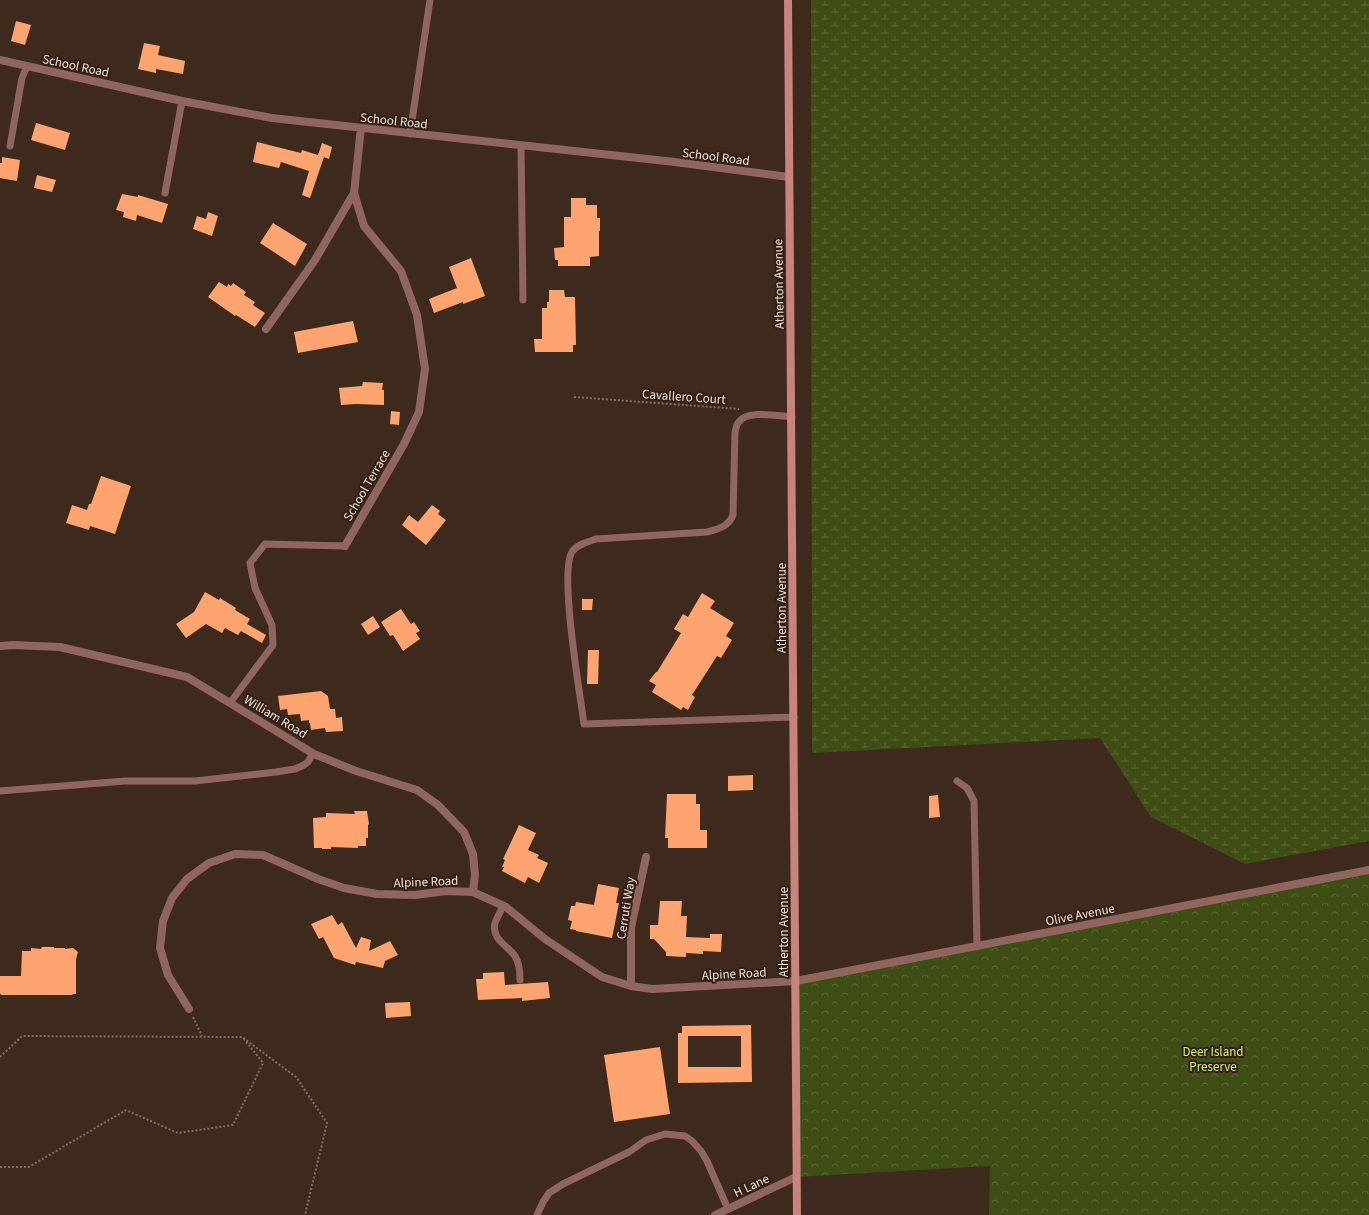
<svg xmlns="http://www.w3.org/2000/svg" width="1369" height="1215" font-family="'Source Sans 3',sans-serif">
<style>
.wetland{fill:url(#wetland-marsh)}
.park{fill:url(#park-crowns)}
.building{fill:#fda471;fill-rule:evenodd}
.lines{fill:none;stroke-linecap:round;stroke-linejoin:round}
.path{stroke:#816e64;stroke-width:2;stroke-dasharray:2 2;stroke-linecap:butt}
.service{stroke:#916661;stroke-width:7}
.minor{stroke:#916661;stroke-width:8}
.tertiary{stroke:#916661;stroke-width:8}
.secondary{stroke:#c7837c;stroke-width:8}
.labels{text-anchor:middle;stroke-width:4;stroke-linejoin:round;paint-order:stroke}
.street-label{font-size:13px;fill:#f3e4dd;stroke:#352015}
.park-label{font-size:13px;fill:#d0f277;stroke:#352015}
</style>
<defs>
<pattern id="wetland-marsh" width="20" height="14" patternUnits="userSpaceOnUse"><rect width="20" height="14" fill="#3f4e15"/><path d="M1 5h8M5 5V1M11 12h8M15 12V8" fill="none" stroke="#5b6737"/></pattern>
<pattern id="park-crowns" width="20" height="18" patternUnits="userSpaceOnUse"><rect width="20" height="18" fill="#3f4e15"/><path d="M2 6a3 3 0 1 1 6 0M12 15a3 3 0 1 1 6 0" fill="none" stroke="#5b6737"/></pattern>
</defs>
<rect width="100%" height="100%" fill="#3f2a1e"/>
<path class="wetland" d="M811,0H1369V841L1245,864L1151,817L1100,738L812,753Z"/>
<path class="park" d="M1369,870V1215H989L990,1166L796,1177V981Z"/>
<path class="building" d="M16,21L31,25L25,45L11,41Z
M144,43L160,46L158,55L185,61L183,74L156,69V73L138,69Z
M36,123L70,133L65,150L31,140Z
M257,142L301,153L302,150L324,157L310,198L302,195L309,171L281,162L279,168L253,162Z
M322,143L332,147L329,159L318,155Z
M2,157L20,160L17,181L0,178V163H2Z
M37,175L56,180L52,192L34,188Z
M122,194L138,197V195L168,204L162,223L137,215L136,221L123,217L124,212L116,210Z
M571,198H586V205H597V218H600V231H599V256L590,257V266H558V260H555L554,248L564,247V217H571Z
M208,212L218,216L212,236L193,229L197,216L206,219Z
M273,223L307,244L295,266L260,243Z
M471,258L485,296L463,304V302L434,313L429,299L457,288L449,267Z
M219,282L227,287L228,284L231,286L233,283L246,292L244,295L255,302L253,305L265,313L255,327L236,315L235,316L208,297Z
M549,290H564L565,297H575L576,345H573V352H535L534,339H542V308H547V302H549Z
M353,321L358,342L298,353L294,332Z
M363,382L383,383L382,390H384V405L356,404L341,405L339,388L362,386Z
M391,411L400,412L399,425L390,424Z
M101,476L131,486L115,534L90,526L89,530L66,523L72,505L87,510L89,504H91Z
M432,505L440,511L438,514L446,520L426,545L402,525L409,515L418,522Z
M205,592L219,600L220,598L236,608L235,610L250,619L247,624L266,635L262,643L241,631L238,635L225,628L222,633L206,624L186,638L176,624L194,612Z
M702,593L715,601L710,608L734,623L726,636L732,640L721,658L717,656L692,695L695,697L688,710L683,707L681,710L652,692L656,685L649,681L656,672H657L681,633L674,629L683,614L688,617Z
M582,599H593L592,610H582Z
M401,609L411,624L414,622L420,631L416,633L420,639L403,651L393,635L390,636L381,622Z
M373,616L380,627L368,635L361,624Z
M588,650H599L598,684H587Z
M321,691L328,696L330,709H335L336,718L342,717L343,731L326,732L325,728L311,730L310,723H309V720L301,721L300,714L288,715L287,709L280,710L278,696Z
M753,775V790L728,791V776Z
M667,794H696V804H700V830H707V848H668V838H665Z
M938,795L940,817L929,818V796Z
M354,811H367L369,824L368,825V838H366V846H358V848L331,847V849H322V848H314L313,818L326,817V813L355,814Z
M519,825L536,833L528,850L539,855L537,858L548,863L539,883L528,877L525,883L502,871L504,867H502L505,860L503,859Z
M598,884L619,888L616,903H619L612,938L576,931V930L570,929L572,921L568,920L571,906H575L576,902L594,905Z
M660,901H682L681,916H687L686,937L710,938V934H722L721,952L703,951V954L686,953V957L666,956V952L654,939H650V925H658Z
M332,915L338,925L342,922L356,948L361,937L371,940L369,951L390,941L398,955L385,961L383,968L356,962L355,965L334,958L323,937L319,939L311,924Z
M42,947H54V948H65V949L73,948L78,952L76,959V994H73L72,995H1L0,993V976H21L22,951H31V948L41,949Z
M504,972L505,985L548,982L550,998L522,1001V998L478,1000L476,979H483V973Z
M410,1002L411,1016L386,1018L385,1003Z
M751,1025L752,1082L678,1083V1033H682V1026ZM688,1036H741V1067H688Z
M660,1047L670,1114L614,1122L604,1055Z"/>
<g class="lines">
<path class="path" d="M574,397L739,409
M193,1017L202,1036
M0,1057L22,1036L242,1037L296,1077L327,1123L305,1215
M0,1167H29L126,1110L178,1133L233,1125L263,1063L244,1039"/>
<path class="service" d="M410,134L430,0
M10,146L22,78L27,66
M521,146L523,300
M165,193L182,101
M792,417C778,416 746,409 738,423C736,425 736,430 735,432L733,515C729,526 719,529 707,532L596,539C588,542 577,544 572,552C559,572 580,694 584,724L794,717
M230,703L273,645L272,625L255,588L250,563L265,544L345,546
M957,781L967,788L974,801L977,946
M0,791L125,781H195L276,772L295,769L304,765L308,762L313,753
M503,906C501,911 497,917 495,923C491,939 507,945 515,956C519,962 520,973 520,980
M537,1215L543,1202L549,1193L563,1184L629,1152L646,1140L665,1134L685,1136L692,1141L701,1151L707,1161L728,1209"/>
<path class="minor" d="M0,60L182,101L272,118L675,162L789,177
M266,329L315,260L354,193
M345,546L404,444L419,412L425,369L417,315L401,271L364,226L354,193L361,128
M0,646L14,645L60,647L187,677L314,754L356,771L417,790L438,805L464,832L473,854L475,875L473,892
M631,986V928L646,857
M189,1009L168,975L160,948L163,921L172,898L187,879L209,863L235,854L263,855L318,879L344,888L377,894L415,895L446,891L473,892L506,907L545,939L602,977L631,986L652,989L796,981
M715,1215L796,1177"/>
<path class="tertiary" d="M796,981L1369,870"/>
<path class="secondary" d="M788,0L797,1215"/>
</g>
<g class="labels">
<g class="street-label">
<text transform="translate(76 65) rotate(12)" y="5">School Road</text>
<text transform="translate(394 120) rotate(6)" y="5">School Road</text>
<text transform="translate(716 156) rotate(7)" y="5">School Road</text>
<text transform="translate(778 284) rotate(-91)" y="5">Atherton Avenue</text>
<text transform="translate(684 396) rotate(4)" y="5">Cavallero Court</text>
<text transform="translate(366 485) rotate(-60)" y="5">School Terrace</text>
<text transform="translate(781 608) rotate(-90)" y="5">Atherton Avenue</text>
<text transform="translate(276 716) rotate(31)" y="5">William Road</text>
<text transform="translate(426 881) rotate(-2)" y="5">Alpine Road</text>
<text transform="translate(625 908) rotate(-81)" y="5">Cerruti Way</text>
<text transform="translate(1080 914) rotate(-11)" y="5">Olive Avenue</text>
<text transform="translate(783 932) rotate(-90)" y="5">Atherton Avenue</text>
<text transform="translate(734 973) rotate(-3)" y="5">Alpine Road</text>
<text transform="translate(751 1185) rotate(-25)" y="5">H Lane</text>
</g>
<g class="park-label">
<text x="1213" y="1056">Deer Island<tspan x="1213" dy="15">Preserve</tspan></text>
</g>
</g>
</svg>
